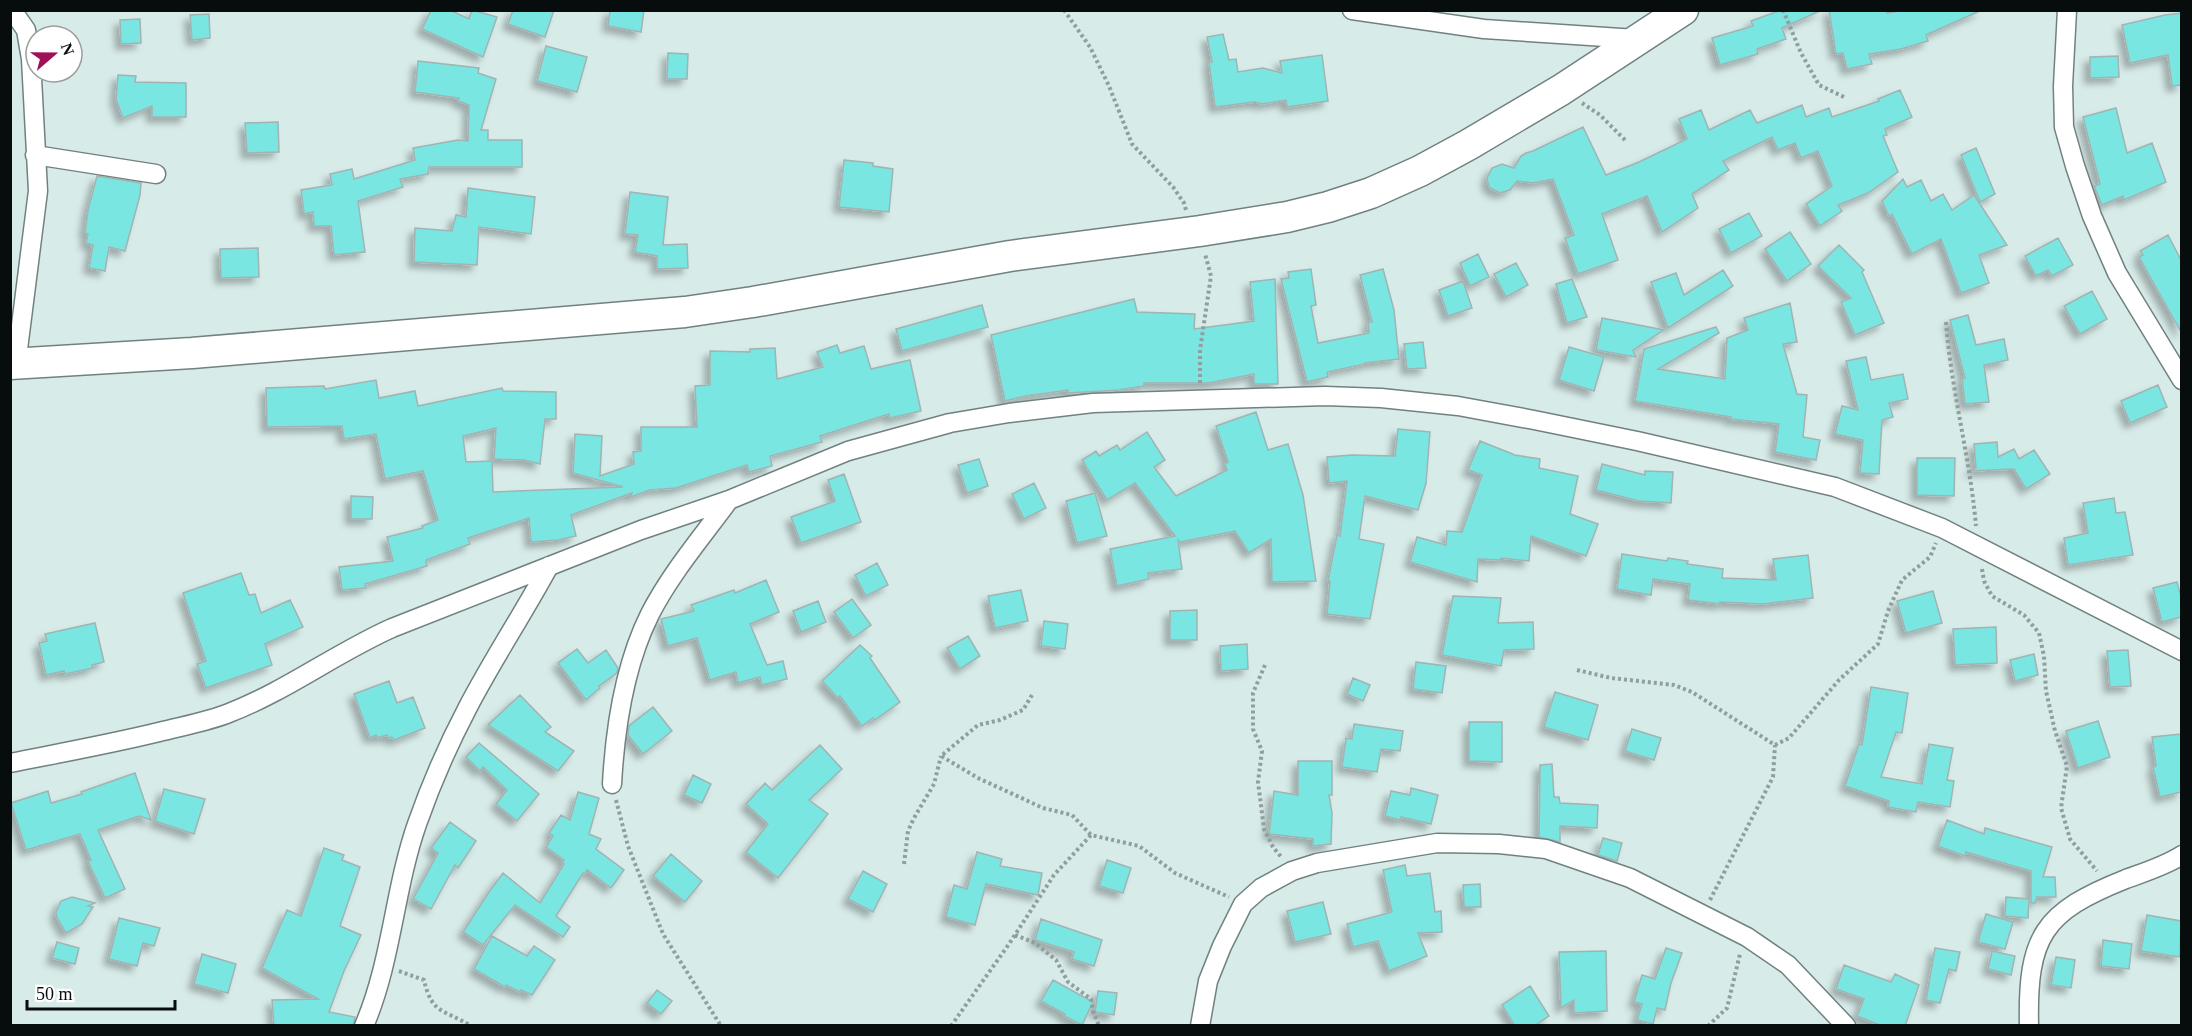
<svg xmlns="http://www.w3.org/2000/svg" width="2192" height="1036" font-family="Georgia,serif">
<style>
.building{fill:#79e6e2;stroke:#a1b3b2;stroke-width:1.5;filter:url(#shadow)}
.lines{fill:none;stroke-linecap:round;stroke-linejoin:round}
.minor-casing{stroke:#708180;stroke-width:21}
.trunk-casing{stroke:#708180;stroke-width:33}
.path{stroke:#909f9d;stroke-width:4;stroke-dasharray:3 3;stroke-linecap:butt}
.minor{stroke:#fff;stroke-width:18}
.trunk{stroke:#fff;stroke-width:30}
</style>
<defs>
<filter id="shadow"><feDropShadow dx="-5.5" dy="5.5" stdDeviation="3" flood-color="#0004"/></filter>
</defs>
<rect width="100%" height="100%" fill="#d7ebe9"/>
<path class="building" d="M431,10H450L469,19L472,10L497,17L483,57L422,29Z
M513,10H554L545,37L508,24Z
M610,10H644L641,32L608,26Z
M1781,10H1822L1782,28L1786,39L1757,49L1758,54L1720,65L1712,38L1753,26L1751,21Z
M1829,10H1887V13L1903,10H1982L1926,35L1928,41L1901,49L1869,54L1872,64L1847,69L1843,53L1836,54Z
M2181,13V85L2172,86L2168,55L2130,63L2122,25L2165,15Z
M209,14L210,38L192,40L190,15Z
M140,19L141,43L121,44L120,20Z
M1223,34L1229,60L1236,59L1238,72L1263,68L1282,73L1280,61L1322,55L1328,101L1287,107L1286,100L1262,104L1255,102L1215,107L1209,62H1212L1207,37Z
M546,46L587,57L577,92L537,81Z
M668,53L688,54L687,79H667Z
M2118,56L2119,77L2090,78V57Z
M418,61L479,68L478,73L496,79L481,130H488V140H522V167H429L428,174L400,179L403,187L358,201L365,252L334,255L331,226H314L313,212L304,214L301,190L332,185L330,174L352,169L354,179L415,160L413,148L458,140L468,141L469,105L458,101L459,98L415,92Z
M118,75L136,76L135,82L186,83V117H152V106L123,118L116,99Z
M1900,90L1912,117L1885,129L1887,135L1883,136L1898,172L1868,193L1838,205L1842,211L1820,226L1806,204L1832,186L1818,151L1801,158L1795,143L1778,150L1772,137L1723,161L1729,170L1692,194L1698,208L1662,232L1647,196L1602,214L1618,260L1578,274L1565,238L1574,235L1553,179L1533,183L1517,181L1510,190L1500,193L1490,188L1488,183L1487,178L1492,168L1502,164L1514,168L1521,156L1526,153L1533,151L1583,127L1606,175L1639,162L1687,139L1679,119L1701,110L1709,130L1750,110L1757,123L1802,105L1806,117L1829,108L1832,117L1879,101L1878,99Z
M2116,108L2127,153L2152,143L2166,182L2124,200L2123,196L2102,205L2094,186L2100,184L2083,117Z
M278,122L279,152L247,153L245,123Z
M1976,148L1995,194L1980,202L1961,155Z
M844,160L873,163V166L893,169L889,212L839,207Z
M97,176L141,183L140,195L125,251L109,247L105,271L89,268L93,245L86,243L88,234L85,233L88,210Z
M1903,179L1907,187L1921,180L1931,201L1943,194L1952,210L1974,195L2007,245L1979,255L1989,283L1961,293L1941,239L1912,254L1892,214L1889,216L1882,201Z
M468,188L535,197L531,234L479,227L477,265L414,262L415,228L452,231L456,215L466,217Z
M630,192L668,197L663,245L687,244L688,268L657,269V256L635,252L638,235L625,234Z
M1749,213L1762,236L1731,253L1719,229Z
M1790,232L1811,264L1787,281L1765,249Z
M2168,235L2181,260V332L2139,257L2143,255L2140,251Z
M2058,238L2073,265L2052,276L2048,270L2036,276L2025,256Z
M1839,245L1864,270L1862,272L1884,323L1855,335L1841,302L1851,298L1818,266Z
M258,248L259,277L221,278L220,249Z
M1478,254L1489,277L1470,286L1460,263Z
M1516,263L1528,285L1506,297L1494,274Z
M1311,269L1316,305L1311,306L1318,343L1369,333L1368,322H1372L1360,275L1383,269L1394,310L1399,359L1365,363V364L1327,372L1328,377L1307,382L1281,279L1289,278L1288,272Z
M1723,270L1733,286L1668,328L1651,282L1676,273L1684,295Z
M1275,279L1278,384H1254V374L1209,383H1144V386L1119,390L1068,393V390L1026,396L1005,401L991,335L1134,299L1137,312L1195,314L1194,329L1254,321L1250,282Z
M1572,279L1587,317L1567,323L1556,284Z
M1463,281L1472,308L1448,316L1439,290Z
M2092,291L2107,319L2080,334L2064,306Z
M1790,303L1797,342L1783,344L1797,394L1807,395L1803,437L1820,440L1816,460L1775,452L1779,424L1730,419L1731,417L1635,401L1644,349L1716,327L1719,333L1658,369L1725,379L1727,338L1748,330L1744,318Z
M982,305L988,327L902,351L896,329Z
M1968,315L1976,345L2004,339L2008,360L1984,365L1989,402L1965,404L1962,378H1965L1950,320Z
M1602,318L1664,330L1633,350L1636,357L1596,350Z
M1423,342L1426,368L1407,369L1404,344Z
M837,345L840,353L864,346L871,369L910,360L921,411L890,418L889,414L820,436L822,442L770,456L772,466L749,472L747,465L676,488L650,490L631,497L632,493L571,515L576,536L558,540L531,542L529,518L468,538L470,544L426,560L427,566L365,584L366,588L342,590L339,567L393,561L387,537L423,528L422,526L438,520L423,471L385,479L376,434L344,439L342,426L267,427L266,388L324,386L325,389L376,380L379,398L415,391L418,406L502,388L503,391L556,392V419H545L540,464L524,460L494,459L496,428L463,436L466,462L492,461L493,492L623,487L573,473L575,434L602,436L600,476L634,464L633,452L641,451V427H697L695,386L710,385V351L750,352V349L775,348L777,379L823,367L817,352Z
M1569,347L1604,357L1594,391L1559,380Z
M1866,357L1871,380L1903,374L1908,399L1889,403L1893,417L1882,420L1879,474L1860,473L1863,440L1835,434L1842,406L1858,410L1846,361Z
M2158,385L2167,407L2130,423L2121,401Z
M1256,412L1268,450L1288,444L1303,495L1316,581L1272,582L1271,539L1249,553L1235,531L1180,542L1178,540L1182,569L1148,573L1149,579L1117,586L1110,549L1175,536L1135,483L1107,500L1082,460L1096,451L1099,456L1117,445L1120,450L1147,432L1165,460L1154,467L1176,496L1227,470L1225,464L1228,462L1216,426Z
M1398,429L1430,432L1426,483L1418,510L1365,496L1359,539L1384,544L1370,619L1327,614L1330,581H1328L1337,535L1340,536L1347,481L1329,483L1327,457L1352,455L1395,456Z
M1480,441L1515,455L1540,459L1539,468L1578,476L1570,514L1598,524L1586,556L1531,536L1529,561L1501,558V560L1478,559L1477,582L1410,562L1417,537L1446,545L1447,531L1462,532L1482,475L1468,470Z
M1997,442L1998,457L2014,449L2019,459L2034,450L2050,474L2026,489L2014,469L1969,471L1976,468L1974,444Z
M1917,458H1955L1954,496L1917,495Z
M979,459L988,486L967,493L958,465Z
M1602,464L1645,475V471L1673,472L1671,503L1639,501L1596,490Z
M844,474L861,522L801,543L791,517L835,501L828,480Z
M1034,483L1046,508L1024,519L1012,494Z
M1095,493L1107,536L1077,543L1066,501Z
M351,496L373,497L372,519H351Z
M2114,498L2116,513L2125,512L2133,555L2068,565L2064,538L2088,533L2083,503Z
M1622,554L1667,561L1668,558L1688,561L1687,564L1723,569L1722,578L1776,580L1773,559L1808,555L1813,598L1763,604L1720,602V604L1688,600L1690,584L1653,579L1651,595L1617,589Z
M877,563L888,585L866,596L855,575Z
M241,573L249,595L255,594L261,613L290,600L303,627L265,644L272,665L206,688L197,664L206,661L183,593Z
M766,580L779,612L750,624L767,665L783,661L787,679L762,685L760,677L738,683L736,672L710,680L697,638L668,646L661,619L694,611L691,605L734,590L735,593Z
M2177,582L2181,597V617L2162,622L2153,588Z
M1021,590L1028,621L995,628L988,596Z
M1933,591L1942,623L1906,633L1897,601Z
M1453,596L1501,598L1498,623L1533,622L1534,649L1504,650L1501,666L1442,655Z
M852,599L871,625L853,638L834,612Z
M818,601L826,622L801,632L793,611Z
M1197,610V640H1170V611Z
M1044,621L1068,624L1065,649L1041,646Z
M95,623L104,662L92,665L93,668L65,674L64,671L46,675L39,643L47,641L45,634Z
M1996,627L1997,663L1955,665L1953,629Z
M968,636L980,656L960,669L947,648Z
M1247,644L1248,669L1221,671L1220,646Z
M860,645L872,656L870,658L900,702L875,720L873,718L862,726L840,696L838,698L822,681Z
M577,649L588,663L606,650L618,668L617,673L599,686L600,688L586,700L558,663Z
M2128,650L2131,686L2110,687L2107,651Z
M2034,654L2038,675L2015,681L2010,660Z
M1416,662L1446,666L1442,693L1413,689Z
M1353,678L1370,685L1363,701L1347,694Z
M389,681L397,703L413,697L425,728L394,740L392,737L388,738L387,735L377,738L376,735L370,738L354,694Z
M1871,687L1908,693L1902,733L1896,732L1881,777L1922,784L1929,744L1953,748L1947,780L1954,781L1950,807L1918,802L1916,812L1888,807L1889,801L1845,786L1859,744L1862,745Z
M1555,692L1598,705L1588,740L1544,727Z
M520,695L551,727L545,732L574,751L558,771L488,725Z
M653,707L672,731L643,754L628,735L629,726Z
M2098,721L2110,757L2078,768L2066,731Z
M1469,722H1502V762L1469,761Z
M1354,724L1403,731L1400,751L1381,749L1377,772L1342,767L1346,738L1352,739Z
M1632,729L1661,738L1654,760L1625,751Z
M2181,734V792L2160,797L2153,767L2156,766L2152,737Z
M479,743L539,794L517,821L496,804L507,790L483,767L480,771L466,757Z
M820,745L842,769L809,800L828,814L778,878L746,852L768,824L746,804L765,783L772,790Z
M1298,761H1332V795H1329L1332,813L1331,844L1313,846V839L1269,834L1274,791L1298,795Z
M1552,764L1554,797H1559L1560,803L1598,805L1597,828L1560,826V842L1539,837L1540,765Z
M135,773L151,820L139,816L98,830L125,889L105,898L88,861L91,860L80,834L26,850L11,803L48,791L51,803L82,794L81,792Z
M693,775L711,784L702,803L684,795Z
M1411,788L1438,795L1431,824L1401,817L1400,820L1385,816L1391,791L1410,795Z
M164,789L205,799L194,834L155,821Z
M578,792L599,798L589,834L601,839L596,849L624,870L611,888L587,870L585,874L583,873L556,916L570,927L563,937L515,905L483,945L463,932L489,892L503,873L540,903L564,864L562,863L564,860L546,847L553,836L549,833L561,815L570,820Z
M1947,820L1984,834L1985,828L2052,847L2043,877H2055L2056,897H2037L2035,903H2031V871L1966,852L1965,856L1938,846Z
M450,822L476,841L458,868L455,865L431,909L413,899L438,853L431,848Z
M1603,838L1622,843L1617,861L1598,855Z
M324,848L344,855L342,860L360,867L340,926L361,935L344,971L329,1012L355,1017L353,1026H274L272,1000L318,999L262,968L287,910L301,916Z
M977,852L1002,859L1000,866L1042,873L1038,895L986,884L975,925L946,917L954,885L967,889Z
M671,854L702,881L685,902L653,876Z
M1107,860L1131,868L1123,893L1099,886Z
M1405,865L1407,876L1430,873L1435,912L1441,911L1442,932L1418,933L1427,956L1389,971L1378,941L1353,947L1347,924L1392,912L1383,870Z
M863,871L887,884L873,912L848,899Z
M1480,884L1481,907H1464L1463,885Z
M72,897L95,903L88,906L93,907L82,924L66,933L57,918L56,912L61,901Z
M2006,897L2029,899L2028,918L2005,916Z
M1323,902L1331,934L1295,942L1287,911Z
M1986,914L2013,922L2005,949L1978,942Z
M2147,915L2181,921L2180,957L2141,951Z
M119,918L160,928L154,946L143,943L137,966L109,959Z
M1041,919L1102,940L1094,966L1072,959L1074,952L1035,940Z
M492,936L527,956L534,946L555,960L532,995L521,990L520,992L506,985L505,987L474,969Z
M2103,940L2132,944L2129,969L2101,966Z
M57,942L79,948L75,964L52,958Z
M1666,948L1682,953L1671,983L1665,1010L1657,1008L1653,1024L1637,1020L1642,1004L1634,1002L1642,975L1655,979Z
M1935,948L1960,952L1956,971L1949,969L1940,1003L1926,1000Z
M1606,951L1607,1011L1574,1013V1000L1561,1008L1559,952Z
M1992,951L2015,956L2011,975L1988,969Z
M202,954L236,964L228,993L194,984Z
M2056,957L2075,960L2071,988L2051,985Z
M1844,965L1891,982L1895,974L1919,985L1905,1026H1882L1857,1016L1864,999L1836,989Z
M1053,980L1093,1002L1082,1025L1064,1016L1065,1014L1041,1001Z
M1530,986L1549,1016L1534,1026H1515L1502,1005Z
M657,990L672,1001L661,1014L647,1003Z
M1098,991L1117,993L1114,1015L1095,1012Z"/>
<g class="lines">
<g class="minor-casing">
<path id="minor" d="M12,10L26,30L31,59L38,191L16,365
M1352,10L1484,29L1636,39
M2067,10L2063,86L2064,127L2075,166L2092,216L2117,273L2182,380
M35,155L156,174
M10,763C60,753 110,744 159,732C182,726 207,722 229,713C286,691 336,653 392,628L641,530L729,500L848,451L950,423L1009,413L1093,403L1325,396L1381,398L1458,406L1534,420L1637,441L1835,487L1942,528L2182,651
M612,784C615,729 625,664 650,614C671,573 702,537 729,500
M364,1026C392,961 394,890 417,824C431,784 448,745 468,707C493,659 523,614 549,566
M1200,1026L1208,981L1222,946L1243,904L1261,888L1292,871L1317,863L1437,843L1499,844L1546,849L1630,878L1747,937L1788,965L1846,1026
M2029,1026C2027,936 2043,912 2126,879C2145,872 2165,866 2182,855"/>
</g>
<g class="trunk-casing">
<path id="trunk" d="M10,364L192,353L685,312L753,302L1010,256L1200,231L1287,217L1328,207L1371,193L1420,171L1468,145L1561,90L1683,10"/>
</g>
<path class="path" d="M1064,10L1090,47L1109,86L1132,144L1173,187L1184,203L1186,210
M1783,10L1801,53L1819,85L1844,97
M1582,103L1600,115L1626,141
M1946,322C1951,390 1970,457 1976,526
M1200,383V350L1211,276L1205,254
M1982,569L1984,581L1992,596L2024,615L2039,633L2044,656L2046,691L2055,731L2067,766L2061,808L2070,839L2097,871
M1265,665L1253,693V729L1262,751L1258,782L1264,829L1273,847L1282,858
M1577,670L1611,678L1674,685L1692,692L1775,745L1789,738L1839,680L1878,644L1888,611L1902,580L1930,557L1936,543
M1032,695L1023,710L1000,720L978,725L941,756L978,778L1043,808L1072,815L1091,835
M616,800L628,846L663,934L721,1026
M904,864L908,831L914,818L934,784L941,756
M1710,900L1773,777L1775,745
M1015,935L1035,943L1056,960L1068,982L1091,999L1093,1011L1099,1026
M399,971L424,980C432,1015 444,1009 471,1026
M951,1026L1009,944L1054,875L1091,835L1139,846L1175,873L1229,897
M1708,1026L1727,1008L1740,954"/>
<use href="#minor" class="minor"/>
<use href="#trunk" class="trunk"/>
</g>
<rect width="2192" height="1036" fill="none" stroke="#070d0c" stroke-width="24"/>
<g transform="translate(54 54) rotate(70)"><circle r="28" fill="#ffffff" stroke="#9c9e9e" stroke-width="1.5"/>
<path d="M0-4.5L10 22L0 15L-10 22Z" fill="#a01057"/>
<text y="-9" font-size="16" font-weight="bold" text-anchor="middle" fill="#070d0c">N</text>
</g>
<path d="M27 1000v9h148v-9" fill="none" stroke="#070d0c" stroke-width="3"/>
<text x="36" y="1000" font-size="18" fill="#070d0c" stroke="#ffffff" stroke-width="4.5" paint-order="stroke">50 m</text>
</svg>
